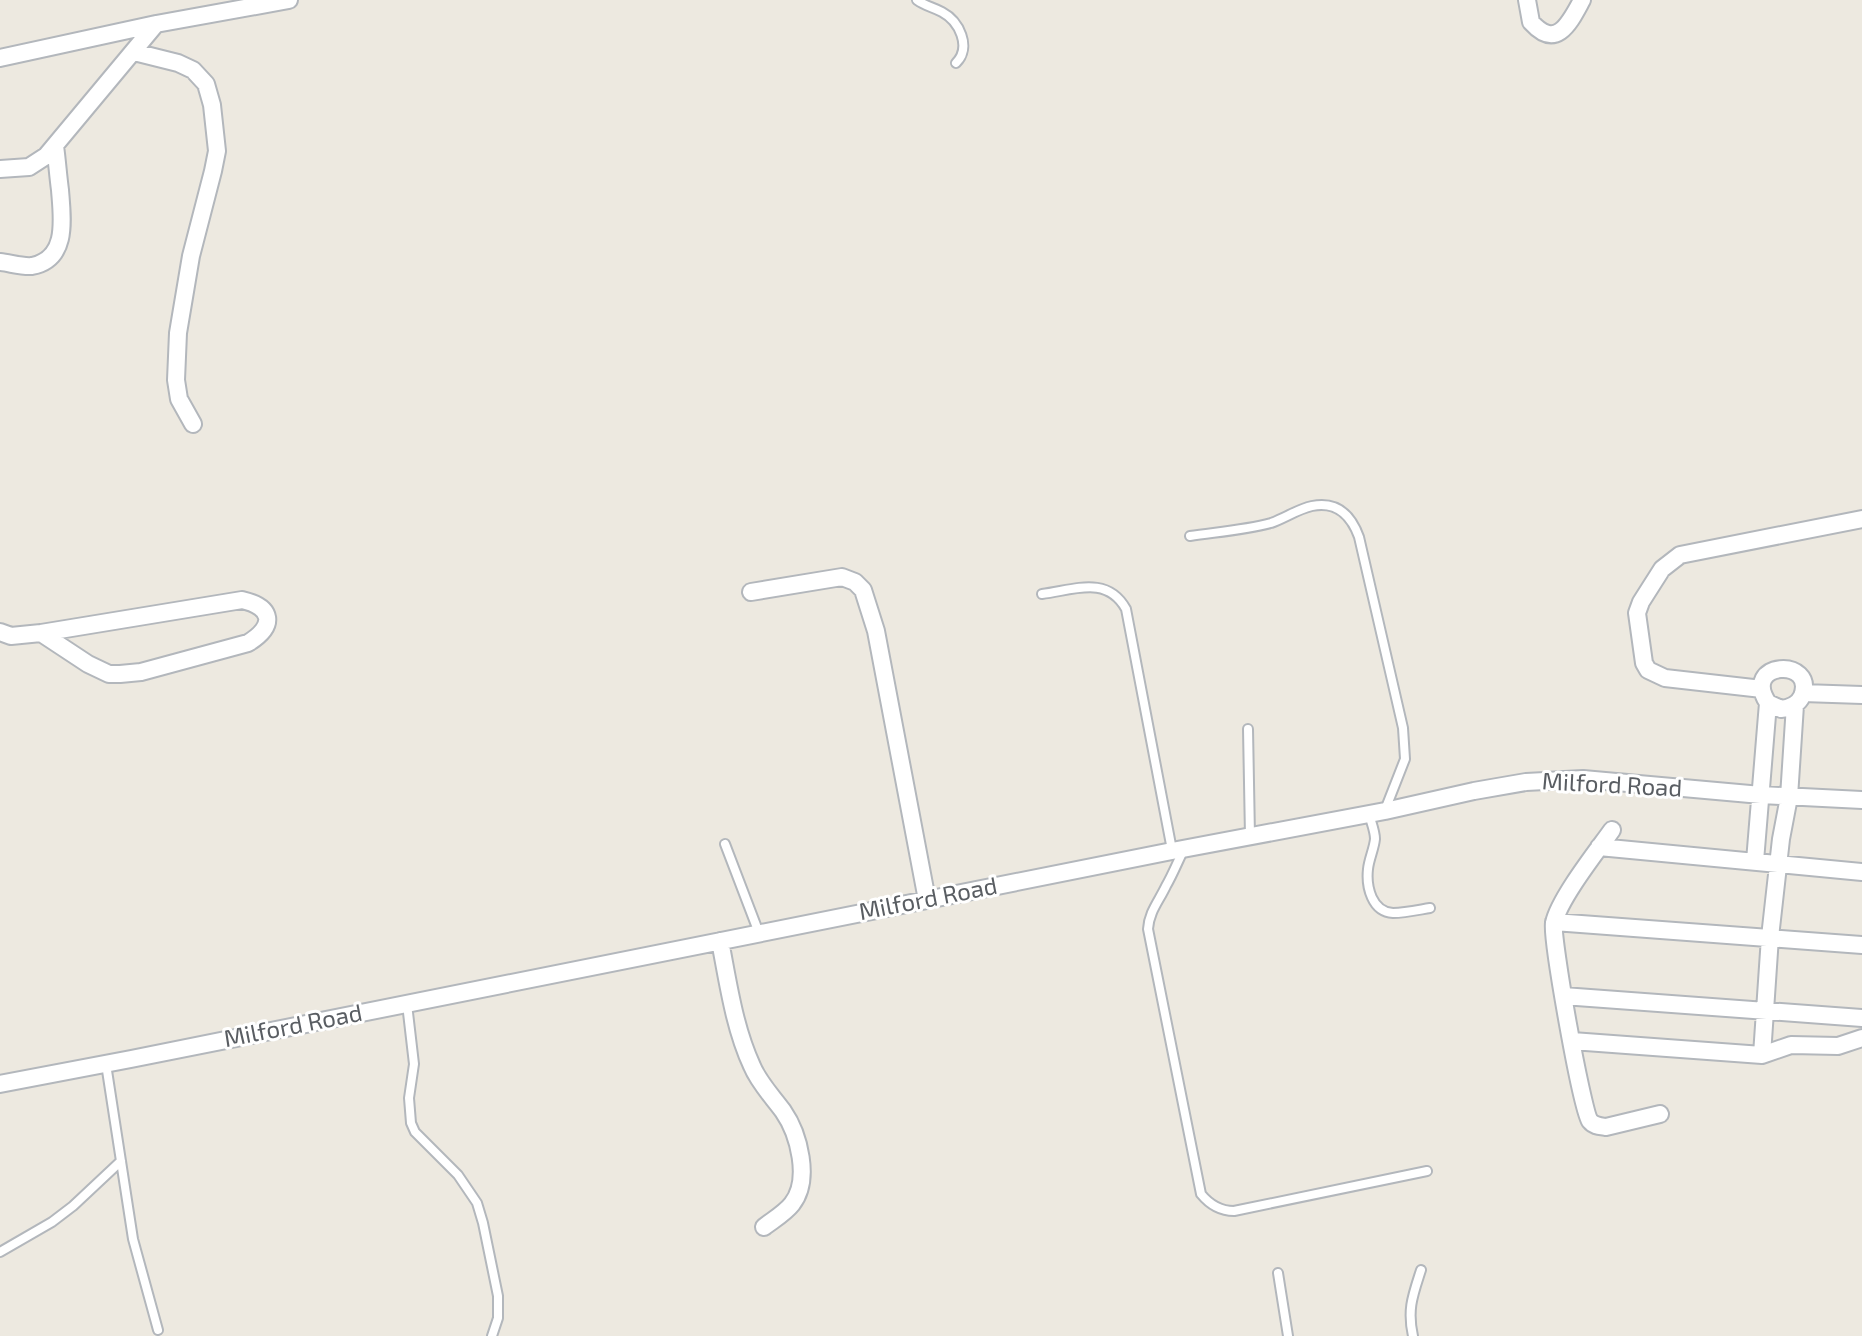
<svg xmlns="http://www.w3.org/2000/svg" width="1862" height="1336" font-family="'Exo 2',sans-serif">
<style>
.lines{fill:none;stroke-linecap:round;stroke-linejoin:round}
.service-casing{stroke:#b3b7bc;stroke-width:12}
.minor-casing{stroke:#b3b7bc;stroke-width:20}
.service{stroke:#fff;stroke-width:8}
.minor{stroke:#fff;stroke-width:16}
.labels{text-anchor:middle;stroke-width:6;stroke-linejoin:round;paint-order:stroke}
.street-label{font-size:24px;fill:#595d62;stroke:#fff}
</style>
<rect width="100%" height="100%" fill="#ede9e0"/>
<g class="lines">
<g class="service-casing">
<path id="service" d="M917,0C925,6 933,7 942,12C959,21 972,47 956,63
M1190,536C1217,532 1245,530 1271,523C1285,518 1298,509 1312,506C1337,501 1351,515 1359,537L1403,728L1405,759L1385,810
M1042,594C1074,590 1107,575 1126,609L1172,850
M1248,729L1250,836
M1369,814C1371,822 1375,831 1375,839C1374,849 1369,859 1368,869C1366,887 1372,912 1393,913C1405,913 1418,910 1430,908
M725,844L759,933
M1184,849C1178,861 1173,874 1166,886C1159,901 1149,912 1148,929L1201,1194C1210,1205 1220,1211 1234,1211L1427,1171
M407,1004L414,1064L409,1098L411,1123L415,1132L458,1175L477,1203L483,1223L498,1296V1318L492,1336
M106,1064L133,1239L158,1330
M0,1252L52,1222L73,1206L121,1161
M1278,1273L1288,1336
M1413,1336C1407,1309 1413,1295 1421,1270"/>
</g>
<g class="minor-casing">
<path id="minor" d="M1527,0L1531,22C1557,51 1570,22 1582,0
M134,52L178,63L193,70L206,84L212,105L217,151L213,171L191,256L178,333L176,380L179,399L193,424
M0,58L156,24L289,0
M0,169L29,167L46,156L156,24
M0,262C10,263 22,267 32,266C69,259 62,217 60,190C58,175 57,160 55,146
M751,592L842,577L855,582L863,590L876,631L927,900
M0,632L11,636L41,633L242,600C273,607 276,626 248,643L141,672L120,674H109L88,664L41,633
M1762,689L1665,678L1648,670L1644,663L1637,613L1641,602L1662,569L1680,555L1862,519
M1803,693L1862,695
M1612,830C1597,851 1559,899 1554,923C1551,937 1582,1111 1590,1121C1594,1126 1599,1126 1606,1127L1660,1114
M1599,847L1862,872
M1755,861L1768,703C1740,661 1817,657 1802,696C1798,705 1790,708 1781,709L1768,703
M1554,922L1862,945
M720,941C728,982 734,1027 752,1066C759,1083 772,1096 783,1111C799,1134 811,1180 792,1204C785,1213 773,1220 764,1227
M1563,996L1862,1018
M1572,1041L1762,1055L1791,1045L1838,1046L1862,1038
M1762,1055L1770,937L1781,839L1789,797L1795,705
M0,1084L131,1059L1172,851L1385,811L1474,791L1526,782L1583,779L1761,795L1862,800"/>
</g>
<use href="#service" class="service"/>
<use href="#minor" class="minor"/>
</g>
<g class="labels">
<g class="street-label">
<text transform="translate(1612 785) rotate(3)" y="8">Milford Road</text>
<text transform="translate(928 899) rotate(-11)" y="8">Milford Road</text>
<text transform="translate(293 1026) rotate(-11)" y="8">Milford Road</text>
</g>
</g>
</svg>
